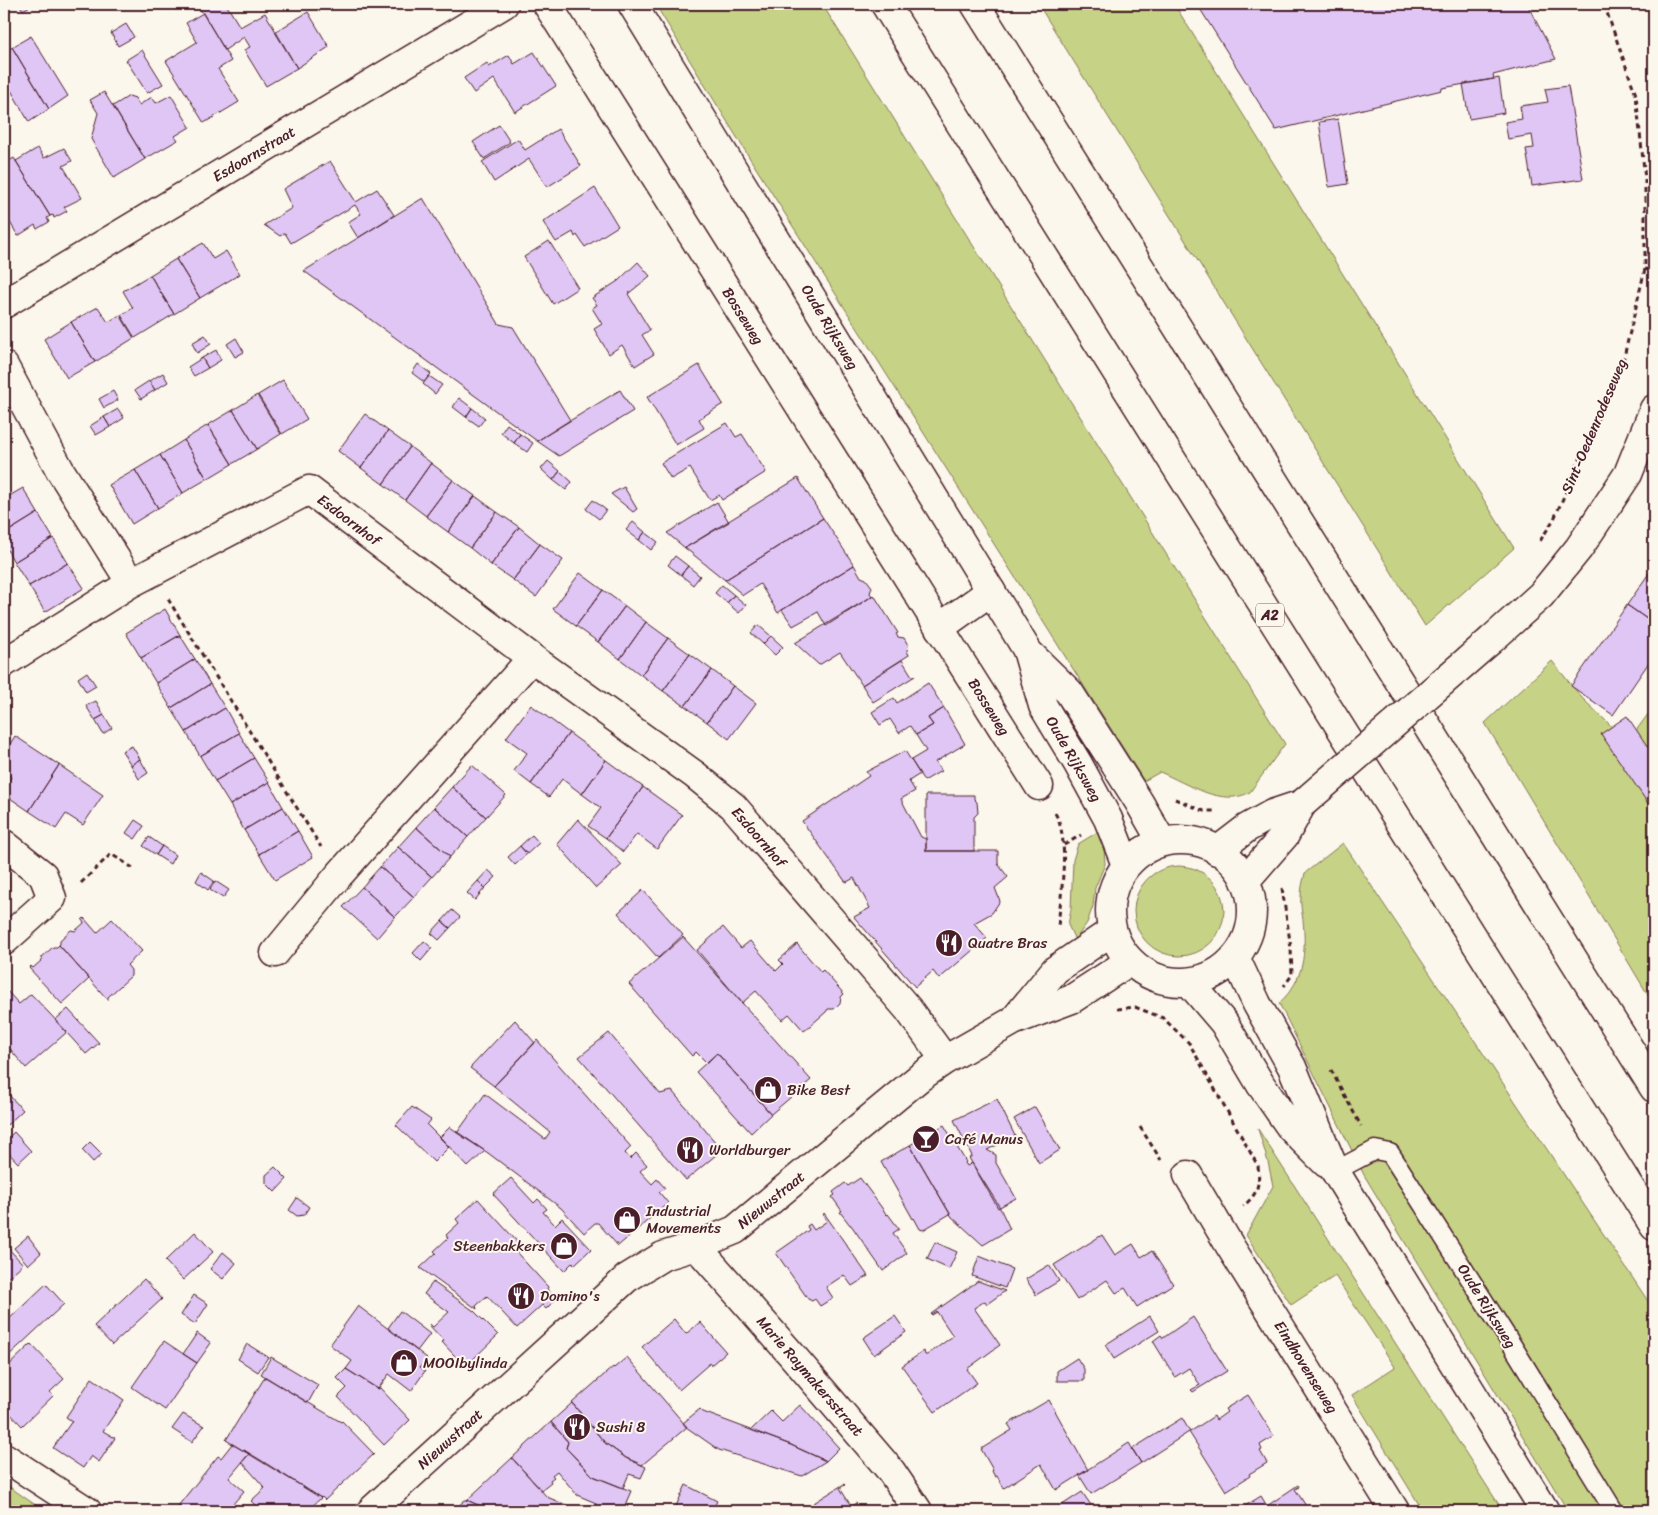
<svg xmlns="http://www.w3.org/2000/svg" width="1658" height="1515" font-family="Sriracha,sans-serif">
<style>
.green{fill:#c6d285;stroke:#887858}
.building{fill:#e0c6f5;stroke:#4a1f2b}
.lines{fill:none;stroke-linecap:round;stroke-linejoin:round}
.lane-casing{stroke:#4a1f2b;stroke-width:21}
.street-casing{stroke:#4a1f2b;stroke-width:31}
.secondary-casing{stroke:#4a1f2b;stroke-width:31}
.highway-casing{stroke:#4a1f2b;stroke-width:31}
.path{stroke:#4a1f2b;stroke-width:3;stroke-dasharray:5 4;stroke-linecap:butt}
.lane{stroke:#fbf7ec;stroke-width:18}
.street{stroke:#fbf7ec;stroke-width:28}
.secondary{stroke:#fbf7ec;stroke-width:28}
.highway{stroke:#fbf7ec;stroke-width:28}
.secondary-bridge-casing{stroke:#4a1f2b;stroke-width:31;stroke-linecap:butt}
.secondary-bridge{stroke:#fbf7ec;stroke-width:28}
.labels{text-anchor:middle;stroke-width:4;stroke-linejoin:round;paint-order:stroke}
.shield{fill:#fbf7ec;stroke:#7f6065;stroke-width:1}
.shield-label{font-size:14px;font-weight:bold;fill:#4a1f2b}
.street-label{font-size:15px;fill:#4a1f2b;stroke:#fbf7ec}
.poi-label{font-size:15px;fill:#4a1f2b;stroke:#fbf7ec;text-anchor:start}
</style>
<rect width="100%" height="100%" fill="#fbf7ec"/>
<filter id="ink" filterUnits="userSpaceOnUse"><feTurbulence type="fractalNoise" baseFrequency=".02" numOctaves="2"/><feDisplacementMap in="SourceGraphic" scale="10" xChannelSelector="R" yChannelSelector="G"/><feConvolveMatrix kernelMatrix="1 2 1 2 8 2 1 2 1" color-interpolation-filters="sRGB"/></filter>
<g filter="url(#ink)">
<path class="green" d="M655,4H822L1285,744L1250,792C1223,808 1186,783 1160,772L1144,781L749,157Z
M1038,4H1174L1514,548L1425,626Z
M1552,661L1582,698L1654,767V1005L1485,723Z
M1654,706V761L1635,732Z
M1096,833L1103,834L1105,864L1095,888L1093,906L1087,923L1075,940L1068,925L1071,909L1073,860L1078,844Z
M1343,843L1654,1310V1511H1568L1364,1175L1279,1003C1305,980 1306,952 1303,920C1302,912 1300,904 1301,896C1301,889 1303,881 1305,873Z
M4,863C11,875 12,889 4,901Z
M1134 911a45 45 0 1 1 90 0a45 45 0 1 1-90 0Z
M1258,1129L1494,1497L1503,1511H1423L1352,1395L1395,1367L1335,1276L1291,1305L1246,1235L1273,1186L1268,1162Z
M4,1483L44,1511H4Z"/>
<path class="building" d="M19,4H34L23,10Z
M197,4H226L240,27L265,13L297,68L266,86L244,50L250,47L244,37L225,50Z
M1197,4H1314L1315,6L1325,4H1527L1556,59L1493,75L1494,79L1442,88V90L1276,130Z
M308,12L329,47L297,68L275,32Z
M203,13L231,61L218,69L239,102L204,123L166,61L197,42L186,23Z
M126,24L134,37L118,46L111,33Z
M31,36L68,96L49,109L12,47Z
M12,47L49,109L29,122L4,78V53Z
M142,50L163,84L147,93L126,60Z
M534,52L556,86L515,112L494,79L474,93L464,78L487,63L489,67L509,55L514,64Z
M1499,78L1504,113L1469,119L1463,84Z
M1568,86L1583,179L1532,186L1526,149L1534,148L1532,135L1508,139L1505,122L1522,119L1520,106L1548,102L1545,89Z
M104,92L145,159L114,178L91,139L98,113L90,100Z
M171,95L190,127L175,136L178,140L145,159L113,106L129,96L135,98L139,105L152,97L156,103Z
M1338,119L1348,184L1329,187L1319,122Z
M499,125L510,142L484,159L473,142Z
M558,129L581,166L547,187L529,159L494,182L482,162L518,139L525,150Z
M38,148L44,158L64,148L72,161L63,166L82,198L64,207L67,211L54,218L53,215L50,216L16,161Z
M14,158L50,216L47,218L49,222L37,229L35,225L18,236L4,212V164Z
M330,161L356,202L377,189L394,215L358,238L348,222L361,214L355,205L291,243L285,233L280,236L264,225L292,208L283,189Z
M595,188L618,226L585,247L577,235L575,237L573,232L556,242L543,222Z
M423,198L499,324L513,327L570,420L537,441L304,271Z
M549,241L578,288L553,304L524,257Z
M203,243L213,259L226,251L240,274L200,298L176,259Z
M176,259L200,298L174,314L150,275Z
M638,262L650,276L628,294L650,330L642,335L654,354L635,366L622,345L609,354L594,329L602,324L592,308L597,305L592,298L618,281Z
M150,275L174,314L135,338L121,315L133,308L123,291Z
M98,307L108,322L120,315L134,338L95,362L71,322Z
M71,322L95,362L67,378L44,339Z
M205,335L211,344L197,353L192,343Z
M236,338L244,352L235,357L227,344Z
M216,350L221,360L208,368L202,358Z
M202,358L208,368L194,376L188,367Z
M418,364L431,374L424,382L412,373Z
M699,365L723,404L699,419L704,428L676,445L647,397Z
M163,373L168,382L155,390L149,381Z
M429,376L442,385L435,394L423,384Z
M283,380L307,419L282,434L258,395Z
M149,381L155,390L141,399L135,390Z
M620,390L633,411L559,456L537,441Z
M113,391L118,400L104,408L99,399Z
M257,395L281,434L257,449L233,410Z
M459,398L472,408L466,417L453,407Z
M472,408L485,418L479,426L466,417Z
M118,409L124,418L110,427L104,417Z
M233,410L257,449L232,464L208,425Z
M365,414L388,431L361,468L338,451Z
M104,417L110,427L96,435L90,426Z
M727,423L736,437L742,434L766,472L722,500L719,495L710,500L690,468L671,479L661,463Z
M507,424L520,434L514,443L501,433Z
M208,425L232,464L207,479L184,440Z
M388,431L410,447L383,484L361,468Z
M520,434L533,443L527,452L514,443Z
M184,440L207,479L183,493L160,455Z
M410,447L431,463L405,500L383,484Z
M160,455L183,493L158,508L135,470Z
M548,461L560,471L553,480L541,469Z
M431,463L453,480L426,516L405,500Z
M135,470L158,508L132,524L109,485Z
M560,471L572,482L566,490L553,480Z
M798,478L823,518L725,580L685,548Z
M453,480L475,496L448,532L426,516Z
M624,487L637,509L633,512L611,494Z
M23,488L38,513L4,534V499Z
M475,496L497,512L470,548L448,532Z
M593,500L606,510L599,519L586,509Z
M717,502L729,522L685,548L667,533Z
M497,512L519,527L491,565L470,548Z
M38,513L53,538L14,562L4,544V534Z
M823,518L854,565L782,610L778,613L760,584L743,595L725,580Z
M633,522L645,532L639,540L626,530Z
M519,527L540,544L513,580L491,565Z
M645,532L658,542L651,550L639,540Z
M53,538L68,563L29,586L14,562Z
M540,544L563,560L536,597L513,580Z
M675,556L688,566L681,575L668,565Z
M68,563L84,588L45,612L29,586Z
M854,565L861,577L866,579L872,587L870,593L872,596L874,595L826,626L818,612L793,626L782,610Z
M688,566L700,576L693,585L681,575Z
M1654,566V624L1627,605Z
M580,573L603,590L576,626L553,609Z
M722,585L734,595L727,603L715,593Z
M603,590L625,606L598,642L576,626Z
M734,595L746,605L739,613L727,603Z
M874,595L898,633L896,634L898,637L904,638L908,645L907,651L909,655L862,685L840,652L819,665L795,643Z
M1627,605L1654,624V655L1613,715L1571,686Z
M625,606L646,622L620,659L598,642Z
M165,609L180,635L141,658L126,633Z
M646,622L668,638L641,675L620,659Z
M758,625L771,636L763,644L751,633Z
M180,635L195,659L156,683L141,658Z
M771,636L783,647L775,655L763,644Z
M668,638L690,654L663,691L641,675Z
M690,654L712,670L685,706L663,691Z
M195,659L210,684L171,708L156,683Z
M902,660L912,676H915L873,702L862,685Z
M712,670L733,686L707,722L685,706Z
M87,672L96,686L86,692L78,678Z
M928,683L944,708L928,718L933,725L916,735L910,726L899,733L890,719L880,725L872,712L894,698L897,703Z
M210,684L225,708L186,732L171,708Z
M733,686L756,703L729,739L707,722Z
M96,701L104,715L95,720L86,706Z
M531,705L569,733L531,784L514,771L527,753L506,738Z
M225,708L239,733L200,756L186,732Z
M944,708L965,744L935,762L941,771L924,781L911,760L926,751L916,735L933,725L928,718Z
M104,715L112,728L103,734L95,720Z
M1627,716L1654,756V801L1649,805L1601,734Z
M239,733L254,758L215,781L200,756Z
M569,733L606,760L582,794L562,779L549,797L531,784Z
M15,736L59,765L29,811L4,794V788L11,777L4,772V753Z
M132,746L140,759L131,765L122,751Z
M905,751L920,774L909,781L915,791L901,799L921,837L926,839V851H998V864L1008,877L995,888L1000,901L992,913L974,923L987,938L939,979L933,971L915,987L854,917L870,908L854,878L847,882L845,881L802,821L869,776L866,772Z
M254,758L269,782L230,805L215,781Z
M140,759L148,773L139,779L131,765Z
M606,760L643,787L606,838L588,826L601,808L582,794Z
M59,765L103,795L83,825L66,814L56,829L29,811Z
M472,765L506,795L486,817L452,787Z
M269,782L283,807L244,830L230,805Z
M452,787L486,817L468,837L434,807Z
M643,787L682,815L657,849L637,834L623,852L606,838Z
M926,795H974V799L977,802L978,813L974,817V851H926Z
M283,807L298,831L259,854L244,830Z
M434,807L468,837L450,857L416,827Z
M578,819L622,865L596,888L557,844Z
M135,820L144,826L135,839L126,833Z
M416,827L450,857L432,877L398,847Z
M298,831L313,857L275,880L259,854Z
M532,835L539,843L527,854L520,846Z
M149,837L162,846L156,855L143,846Z
M162,846L175,855L170,864L156,855Z
M520,846L527,854L515,865L508,857Z
M398,847L432,877L414,897L380,867Z
M380,867L414,897L395,917L362,887Z
M488,870L496,877L485,888L478,881Z
M201,872L214,881L208,890L196,881Z
M215,881L229,890L223,898L210,890Z
M478,881L485,888L475,900L467,893Z
M362,887L395,917L377,938L343,907Z
M643,890L683,935L658,958L618,913Z
M452,910L460,917L450,928L442,921Z
M84,918L97,933L112,919L142,951L127,965L131,970V976L108,997V1000L59,945L60,944V940L71,930L75,931L84,923L82,920Z
M442,921L450,928L439,940L431,933Z
M723,927L741,948L750,941L776,971L783,964L779,960L797,944L821,972L823,970L844,994L841,997L840,1003L834,1009H828L826,1012L804,1031L789,1014L782,1020L756,991L742,1003L697,950Z
M683,937L811,1080L771,1114L717,1053L707,1063L696,1052L692,1056L629,984Z
M424,941L432,948L421,961L413,953Z
M59,945L89,979L62,1004L29,968L31,966L33,968L42,960V957L53,947H57Z
M6,990L19,1004L31,994L67,1032L26,1068L4,1042V995L6,994L4,991Z
M68,1009L99,1043L86,1054L55,1020Z
M515,1020L535,1043L494,1086L470,1068Z
M609,1033L660,1094L672,1091L722,1150L686,1180L579,1057Z
M537,1040L631,1147L625,1153L630,1159L636,1153L647,1165L640,1171L652,1184L657,1179L665,1188L659,1192L668,1203L618,1246L598,1223H595L584,1233L561,1208L488,1153L457,1133L485,1094L545,1139L550,1132L494,1086Z
M4,1042L12,1051L4,1058Z
M717,1053L771,1114L751,1133L696,1072Z
M7,1093L23,1110L7,1125L4,1120V1095Z
M997,1099L1015,1136L987,1150L996,1155V1163L1016,1198L998,1208L969,1158L972,1156L954,1120Z
M412,1107L431,1120L427,1125L449,1147L434,1162L396,1125Z
M1035,1107L1060,1150L1039,1163L1014,1119Z
M944,1125L966,1162L965,1163L967,1166L972,1163L999,1206L1010,1229L983,1245L952,1217L910,1145Z
M450,1127L485,1151L468,1167L440,1137Z
M14,1132L31,1151L18,1163L4,1148V1142Z
M90,1142L102,1154L93,1162L82,1150Z
M910,1145L950,1214L923,1230L920,1229L914,1218L913,1219L881,1162Z
M275,1167L287,1179L275,1192L266,1183V1175Z
M511,1178L534,1203L538,1199L547,1209L543,1212L555,1225L562,1218L591,1249L574,1265L573,1262L564,1271L493,1194Z
M860,1178L887,1215L888,1214L899,1229L893,1233L907,1253L883,1271L851,1225H850L840,1212L842,1211L832,1197L835,1195L833,1192L845,1183L848,1186Z
M297,1198L309,1207L304,1215L297,1216L289,1210Z
M478,1199L523,1248L517,1253L548,1287L547,1289L556,1299L546,1309L542,1305L517,1328L487,1296L476,1306L477,1309L420,1268L436,1253L434,1251L448,1238L446,1235L459,1223L456,1219Z
M824,1213L868,1276L852,1286L844,1275L826,1287L833,1298L820,1306L815,1299L812,1301L808,1299L776,1253L809,1230L807,1226L810,1224L814,1230L827,1221L823,1215Z
M195,1232L213,1252L183,1280L165,1261Z
M1102,1235L1115,1255L1133,1244L1141,1257L1152,1251L1173,1284L1137,1307L1125,1288L1116,1293L1107,1280L1077,1300L1054,1265Z
M28,1236L41,1253L28,1265L14,1248Z
M935,1242L957,1252L949,1269L927,1259Z
M7,1247L23,1264L4,1281V1250Z
M223,1252L236,1263L223,1279L210,1269Z
M979,1256L1012,1269L1005,1288L972,1276Z
M1049,1265L1059,1281L1036,1295L1026,1279Z
M144,1279L162,1299L112,1345L94,1326Z
M978,1281L1005,1291L987,1304L985,1301L974,1308L1000,1345L967,1369L977,1383L935,1412L902,1366L924,1351L925,1355H927L953,1336L937,1312L932,1315L931,1314Z
M433,1282L474,1311L498,1335L465,1367L442,1342L444,1341L429,1325L430,1324L433,1327L449,1312L424,1294Z
M46,1284L64,1304L4,1360V1324Z
M194,1295L208,1304L195,1324L181,1315Z
M358,1306L427,1358L420,1367L425,1371L411,1391L389,1374L378,1389L346,1369L352,1361L330,1345Z
M400,1311L430,1334L417,1351L388,1328Z
M895,1316L906,1332L874,1355L863,1338Z
M1150,1316L1159,1331L1114,1359L1105,1345Z
M1193,1317L1227,1371L1193,1392L1191,1390L1200,1385L1189,1368L1175,1377L1153,1341L1161,1335L1163,1338Z
M674,1319L686,1334L700,1322L726,1352L711,1365L710,1363L679,1390L642,1347Z
M197,1333L211,1343L197,1363L183,1354Z
M164,1341L197,1363L165,1410L132,1387Z
M31,1344L64,1379L50,1392L53,1396L22,1426L4,1407V1370Z
M247,1344L268,1357L258,1372L238,1359Z
M271,1357L318,1385L308,1403L261,1374Z
M627,1357L687,1427L642,1465L626,1458L605,1443L572,1403L613,1367L614,1368Z
M1077,1358L1084,1369V1381H1057V1371Z
M346,1369L378,1389L380,1388L410,1420L384,1445L338,1397L347,1388L337,1378Z
M265,1377L341,1422L342,1421L374,1454L325,1500L322,1497L321,1498L226,1440Z
M92,1378L124,1400L103,1431L115,1438L99,1462L91,1456L83,1468L53,1448L72,1421L66,1417Z
M1248,1395L1274,1436L1260,1445L1262,1450L1260,1451L1267,1463L1249,1474L1250,1476L1226,1491L1189,1432L1141,1463L1132,1449L1182,1418L1190,1432L1214,1416L1216,1420L1227,1412L1225,1409Z
M1049,1400L1088,1470L1056,1490L1041,1464L1004,1488L997,1476L995,1477L992,1471L993,1470L981,1449L1012,1430L1008,1424Z
M572,1403L605,1443L626,1458L646,1467L641,1478L629,1474L623,1488L593,1476L566,1448L568,1442L551,1422Z
M800,1405L839,1448L826,1461L791,1445L751,1430L771,1411L782,1422Z
M700,1409L703,1412L791,1445L826,1461L802,1476L719,1450L686,1427L683,1423Z
M183,1414L204,1426L192,1442L172,1429Z
M551,1422L568,1442L566,1448L593,1476L631,1491L625,1505L637,1511H593L596,1503L577,1495L557,1471L552,1475L554,1477L550,1480L551,1482L541,1490L512,1458Z
M1129,1443L1141,1463L1091,1494L1079,1475Z
M232,1444L249,1454L229,1478L244,1491L233,1504L241,1511H184L178,1506L218,1456L221,1458Z
M244,1450L262,1461L321,1498L307,1511H261L251,1501L265,1488L242,1462L249,1454Z
M512,1458L547,1497L581,1511H491L467,1500Z
M844,1484L845,1485L840,1488L851,1506L856,1503L857,1504L847,1511H801Z
M686,1485L717,1501L712,1511H682L675,1508Z
M1298,1485L1299,1487L1295,1489L1308,1509L1311,1507L1312,1509L1311,1510L1237,1511L1261,1496L1267,1506Z
M1082,1492L1095,1511H1053Z
M465,1500H467L491,1511H453Z"/>
<g class="lines">
<g class="lane-casing">
<path id="lane" d="M1335,1171L1375,1150L1390,1153L1512,1345L1614,1511"/>
</g>
<g class="street-casing">
<path id="street" d="M547,4L1039,786
M4,304L504,4
M4,366L60,470L131,583L4,663
M131,583L309,490L532,658L695,775L733,806L908,1009L945,1060
M939,628L991,591
M4,844L43,875L52,898L4,941
M275,953L339,875L532,658
M1188,1175L1230,1246L1395,1511
M696,1246L791,1354L891,1471L918,1511
M4,1457L87,1511"/>
</g>
<g class="secondary-casing">
<path id="secondary" d="M632,4L1027,650L1043,706L1078,764L1108,819L1126,865
M1491,640L1541,595L1579,548L1628,474L1654,409
M1027,651L1069,692L1139,802L1162,842
M1110 911a71 71 0 1 1 142 0a71 71 0 1 1-142 0Z
M1217,851L1247,828L1272,814L1302,804
M1245,881L1285,835L1302,804
M1235,957L1257,1004L1292,1067L1335,1171L1545,1511
M1189,982L1224,1023L1261,1085L1291,1128L1326,1163
M1014,1020L1055,970L1112,931
M371,1511L627,1278L663,1256L696,1246L735,1230L919,1078L945,1060L1013,1021L1072,999L1130,961"/>
</g>
<g class="highway-casing">
<path id="highway" d="M885,4L1654,1226
M975,4L1654,1088"/>
</g>
<path class="path" d="M1645,269L1654,271
M1540,541L1554,519L1623,361L1645,269V179L1636,95L1604,4
M168,599L321,847
M1175,799L1204,811H1214
M1055,813C1071,840 1060,897 1058,928
M1064,845L1081,835
M81,883L111,854L133,868
M1282,888L1291,948L1292,975L1284,986
M1117,1009L1135,1007L1163,1018L1189,1043L1258,1166C1260,1183 1258,1195 1243,1206
M1331,1070L1361,1126
M1140,1127L1161,1160"/>
<use href="#lane" class="lane"/>
<use href="#street" class="street"/>
<use href="#secondary" class="secondary"/>
<use href="#highway" class="highway"/>
<g class="secondary-bridge-casing">
<path id="secondary-bridge" d="M1302,804L1491,640"/>
</g>
<use href="#secondary-bridge" class="secondary-bridge"/>
</g>
</g>
<defs>
<g id="restaurant-disc" transform="scale(1.4375)"><circle r="9.5" fill="#4a1f2b" stroke="#fbf7ec"/><path d="M-5-6h1v4h1v-4h1v4h1v-4h1v5L-1.5 .5V6h-2V.5L-5-1ZM5-6V6H3V1.5H1.5Q1.5-4 5-6Z" fill="#fff"/></g>
<g id="shop-disc" transform="scale(1.4375)"><circle r="9.5" fill="#4a1f2b" stroke="#fbf7ec"/><path d="M-5-2.5h2.3a2.7 3.5 0 0 1 5.4 0H5L5.5 6h-11ZM-1.5-2.5h3a1.5 2.3 0 0 0-3 0Z" fill="#fff"/></g>
<g id="bar-disc" transform="scale(1.4375)"><circle r="9.5" fill="#4a1f2b" stroke="#fbf7ec"/><path d="M-6-5H6L.8 .8V4.5H3.5V6h-7V4.5H-.8V.8Z" fill="#fff"/></g>
</defs>
<g fill-rule="evenodd">
<use href="#restaurant-disc" x="949" y="943"/>
<use href="#shop-disc" x="768" y="1090"/>
<use href="#bar-disc" x="926" y="1139"/>
<use href="#restaurant-disc" x="690" y="1150"/>
<use href="#shop-disc" x="627" y="1220"/>
<use href="#shop-disc" x="564" y="1246"/>
<use href="#restaurant-disc" x="521" y="1296"/>
<use href="#shop-disc" x="404" y="1363"/>
<use href="#restaurant-disc" x="577" y="1427"/>
</g>
<g class="labels">
<rect class="shield" x="1256" y="603.5" width="28" height="23" rx="4"/>
<g class="shield-label">
<text x="1270" y="620">A2</text>
</g>
<g class="street-label">
<text transform="translate(254 154) rotate(-31)" y="5">Esdoornstraat</text>
<text transform="translate(743 316) rotate(58)" y="5">Bosseweg</text>
<text transform="translate(830 327) rotate(59)" y="5">Oude Rijksweg</text>
<text transform="translate(1594 426) rotate(-67)" y="5">Sint-Oedenrodeseweg</text>
<text transform="translate(349 520) rotate(37)" y="5">Esdoornhof</text>
<text transform="translate(989 707) rotate(58)" y="5">Bosseweg</text>
<text transform="translate(1074 759) rotate(60)" y="5">Oude Rijksweg</text>
<text transform="translate(759 837) rotate(49)" y="5">Esdoornhof</text>
<text transform="translate(771 1200) rotate(-39)" y="5">Nieuwstraat</text>
<text transform="translate(1487 1306) rotate(58)" y="5">Oude Rijksweg</text>
<text transform="translate(1306 1367) rotate(58)" y="5">Eindhovenseweg</text>
<text transform="translate(810 1376) rotate(49)" y="5">Marie Raymakersstraat</text>
<text transform="translate(450 1439) rotate(-42)" y="5">Nieuwstraat</text>
</g>
<g class="poi-label">
<text x="968" y="948">Quatre Bras</text>
<text x="787" y="1095">Bike Best</text>
<text x="945" y="1144">Café Manus</text>
<text x="709" y="1155">Worldburger</text>
<text x="646" y="1216">Industrial<tspan x="646" dy="17">Movements</tspan></text>
<text x="545" y="1251" text-anchor="end">Steenbakkers</text>
<text x="540" y="1301">Domino's</text>
<text x="423" y="1368">MOOIbylinda</text>
<text x="596" y="1432">Sushi 8</text>
</g>
</g>
<rect width="1658" height="1515" fill="none" stroke="#fbf7ec" stroke-width="20"/>
<rect x="10" y="10" width="1638" height="1495" fill="none" stroke="#4a1f2b" stroke-width="2" filter="url(#ink)"/>
</svg>
